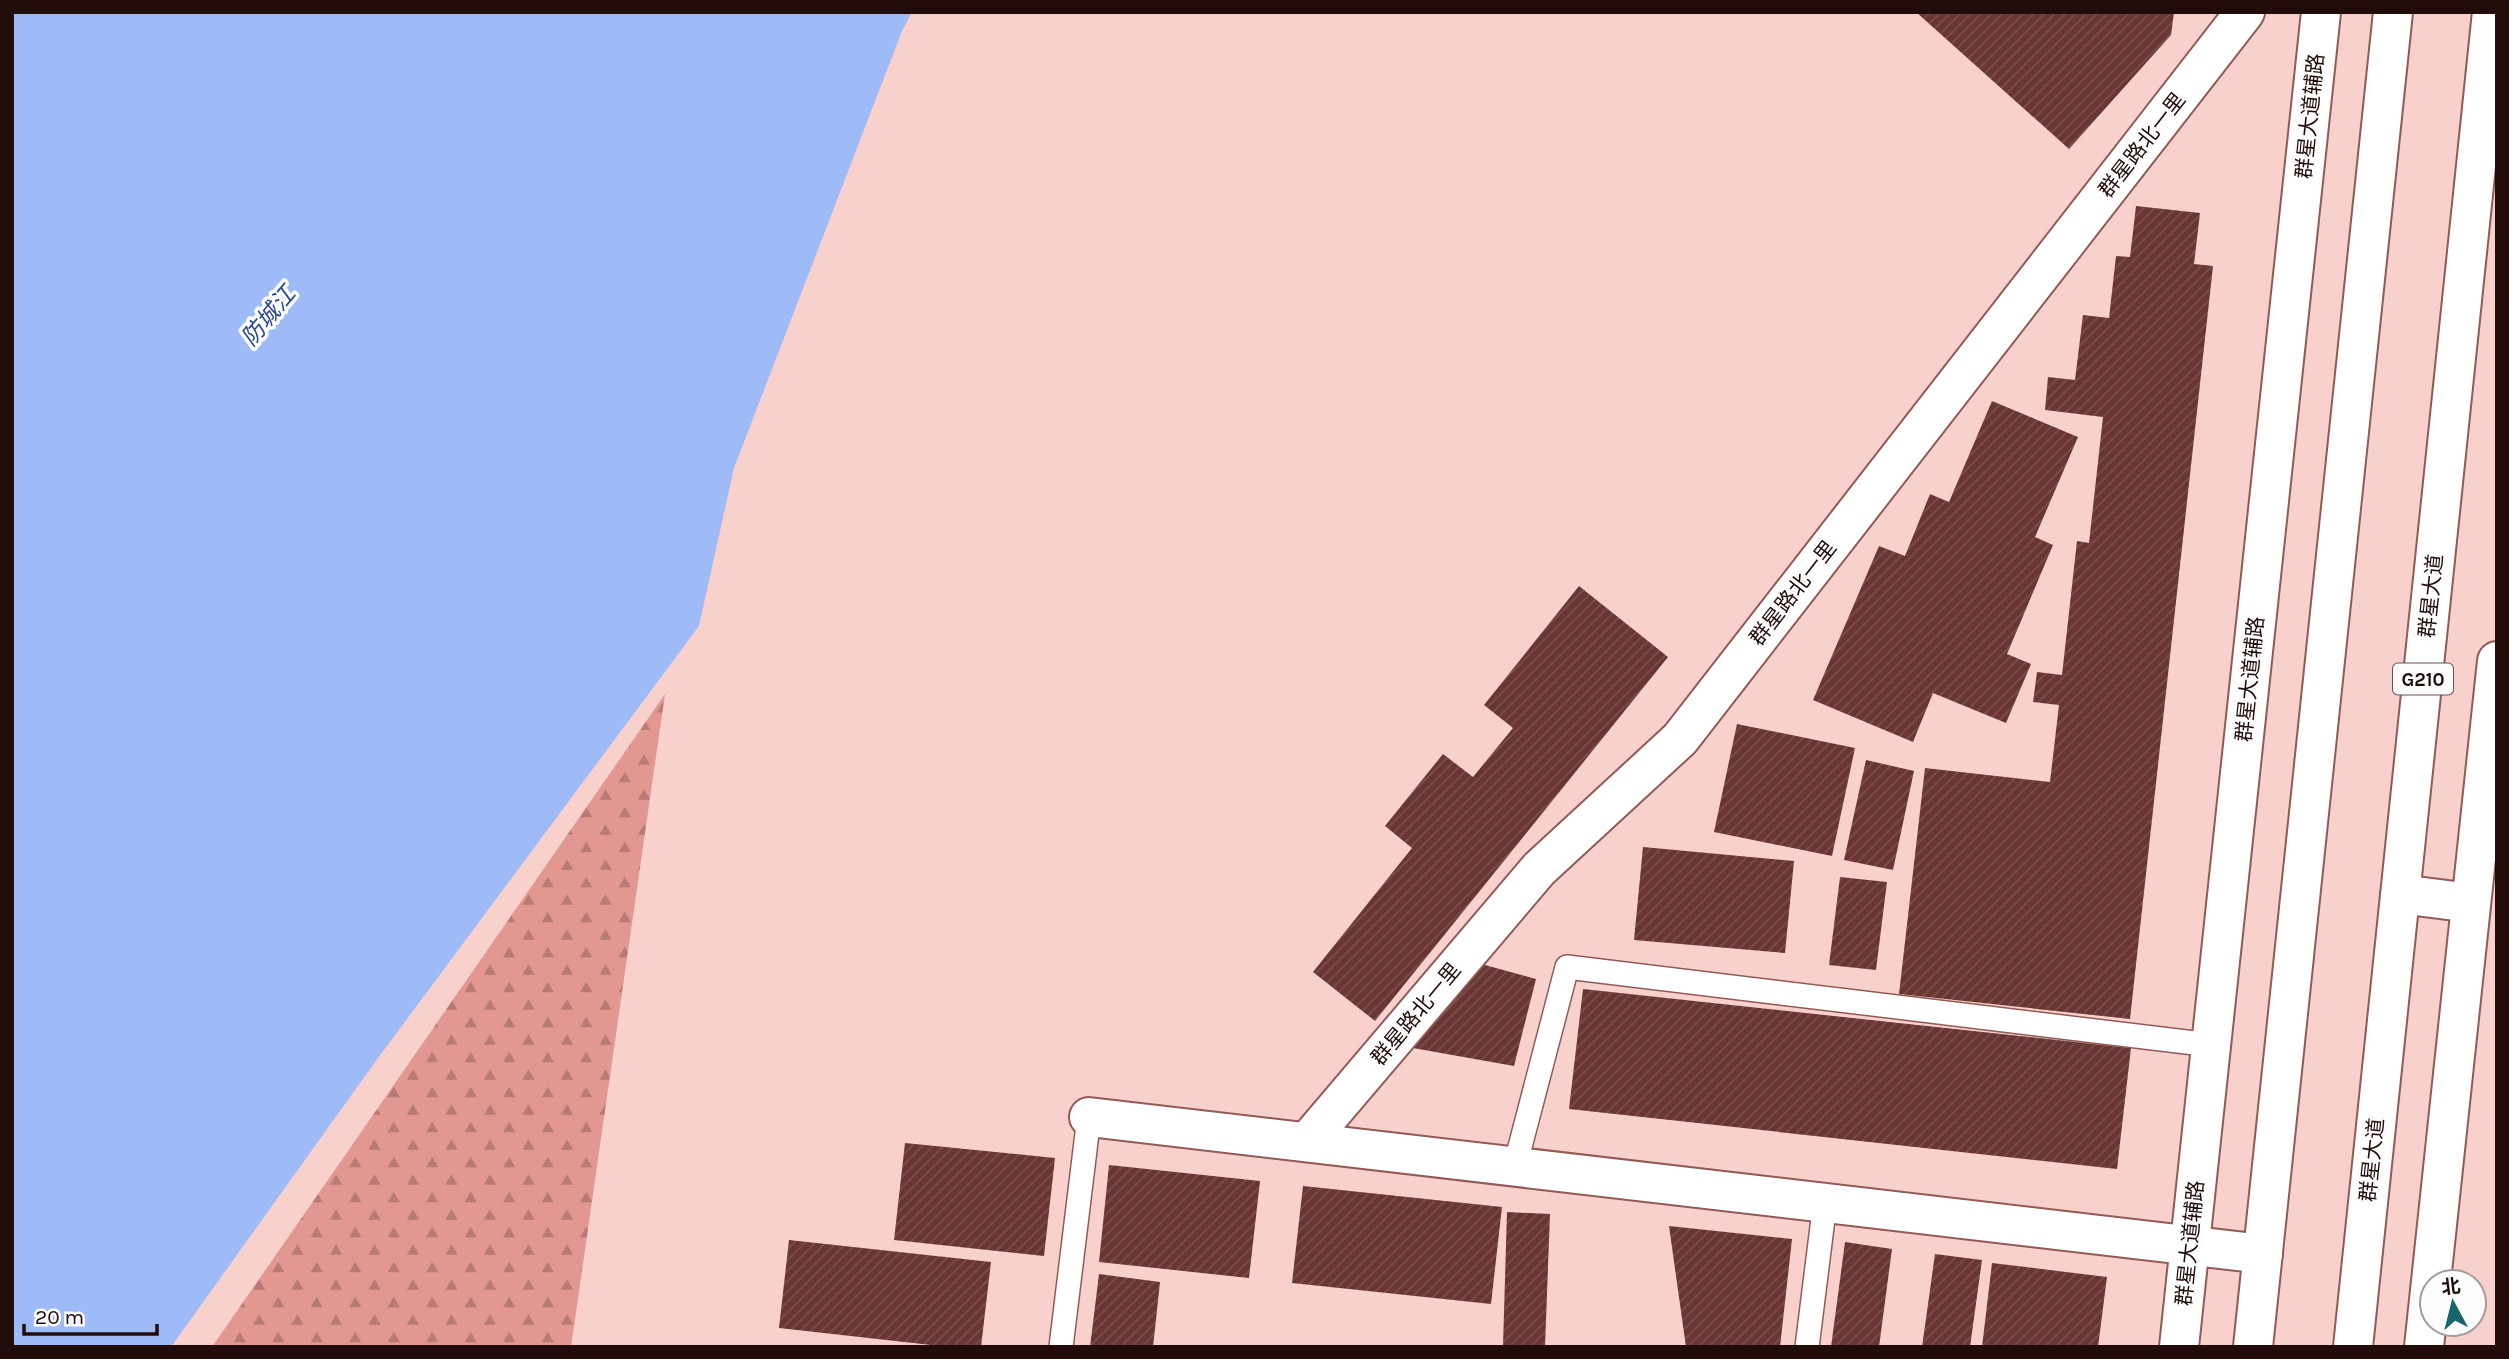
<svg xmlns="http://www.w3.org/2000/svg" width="2509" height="1359" font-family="Karla,'Noto Sans SC',sans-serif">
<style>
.forest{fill:url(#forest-firs)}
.water{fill:#9ebbf7}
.building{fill:url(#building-hatch)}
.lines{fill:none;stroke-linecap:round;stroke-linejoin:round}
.service-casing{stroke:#915a55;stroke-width:26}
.minor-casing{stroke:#915a55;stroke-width:42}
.tertiary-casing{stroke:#915a55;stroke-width:42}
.trunk-casing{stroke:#915a55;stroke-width:42}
.service{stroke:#fff;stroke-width:23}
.minor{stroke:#fff;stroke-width:38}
.tertiary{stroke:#fff;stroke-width:38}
.trunk{stroke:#fff;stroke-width:38}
.labels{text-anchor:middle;stroke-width:7;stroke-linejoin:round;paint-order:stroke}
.shield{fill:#fcfcfc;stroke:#635453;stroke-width:2}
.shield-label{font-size:19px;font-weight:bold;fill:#210c0b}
.street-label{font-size:21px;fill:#210c0b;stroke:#fcfcfc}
.water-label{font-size:23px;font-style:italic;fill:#2b488f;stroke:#fcfcfc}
</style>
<defs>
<pattern id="forest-firs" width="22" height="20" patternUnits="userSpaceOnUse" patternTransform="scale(1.75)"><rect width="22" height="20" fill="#e29790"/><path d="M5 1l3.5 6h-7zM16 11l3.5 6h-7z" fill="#b77a74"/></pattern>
<pattern id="building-hatch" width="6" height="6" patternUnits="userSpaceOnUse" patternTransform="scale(1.75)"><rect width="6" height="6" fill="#693632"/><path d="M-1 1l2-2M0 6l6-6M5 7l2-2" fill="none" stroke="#7a504c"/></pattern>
</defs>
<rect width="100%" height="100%" fill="#f8d1cd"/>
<path class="forest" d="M665,694L571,1347H212Z"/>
<path class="water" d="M12,12H912L902,31L734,468L699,626L378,1058L171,1347H12Z"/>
<path class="building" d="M1916,12H2174L2171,35L2069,149Z
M2136,206L2200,213L2194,264L2213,266L2130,1019L1899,994L1925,768L2050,782L2059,705L2033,702L2037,672L2062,675L2077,541L2089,543L2103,417L2045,410L2048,377L2075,380L2083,315L2109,318L2116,256L2130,257Z
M1992,401L2078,437L2035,537L2053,545L2007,654L2031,664L2006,723L1933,693L1913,742L1813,700L1879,546L1905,556L1930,494L1949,502Z
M1579,586L1668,657L1375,1021L1313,972L1412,848L1385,826L1443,754L1473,777L1513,728L1484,705Z
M1737,724L1855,748L1832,856L1714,832Z
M1866,760L1914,771L1893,870L1844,860Z
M1643,847L1794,861L1785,953L1634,940Z
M1840,877L1887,882L1876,970L1829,965Z
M1474,962L1536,979L1514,1066L1413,1048Z
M1583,989L2131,1048L2117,1169L1569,1109Z
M905,1143L1055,1158L1044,1256L894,1240Z
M1109,1165L1260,1181L1249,1278L1099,1262Z
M1303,1186L1502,1207L1491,1304L1292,1283Z
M1507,1212L1550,1214L1545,1347L1503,1346Z
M1669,1226L1792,1239L1780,1347H1686Z
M789,1240L991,1262L981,1347H949L779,1328Z
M1845,1242L1892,1249L1879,1347H1831Z
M1935,1254L1982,1260L1970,1347H1922Z
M1992,1263L2107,1277L2098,1347H1982Z
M1099,1274L1160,1282L1153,1347H1090Z"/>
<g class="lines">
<g class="service-casing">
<path id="service" d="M1515,1166L1567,967L2211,1045
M1061,1347L1089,1117
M1807,1347L1825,1203"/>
</g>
<g class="minor-casing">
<path id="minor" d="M1089,1117L2263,1254
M1307,1142L1539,869L1680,739L2245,12"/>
</g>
<g class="tertiary-casing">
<path id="tertiary" d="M2179,1347L2321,12
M2424,1347L2497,661"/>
</g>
<g class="trunk-casing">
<path id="trunk" d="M2400,894L2471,903
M2253,1347L2393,12
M2353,1347L2492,12"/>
</g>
<use href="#service" class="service"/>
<use href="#minor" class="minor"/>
<use href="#tertiary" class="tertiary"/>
<use href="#trunk" class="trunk"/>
</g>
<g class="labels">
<rect class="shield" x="2393" y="663.5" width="60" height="31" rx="5"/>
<g class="shield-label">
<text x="2423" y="686">G210</text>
</g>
<g class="street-label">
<text transform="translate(2310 116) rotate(-84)" y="7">群星大道辅路</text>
<text transform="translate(2142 145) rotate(-52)" y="7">群星路北一里</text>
<text transform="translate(1793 593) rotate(-52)" y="7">群星路北一里</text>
<text transform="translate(2431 596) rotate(-84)" y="7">群星大道</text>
<text transform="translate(2250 679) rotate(-84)" y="7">群星大道辅路</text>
<text transform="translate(1416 1014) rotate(-50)" y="7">群星路北一里</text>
<text transform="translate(2372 1160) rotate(-84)" y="7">群星大道</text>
<text transform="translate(2190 1243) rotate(-84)" y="7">群星大道辅路</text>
</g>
<g class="water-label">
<text transform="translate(268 316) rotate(-50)" y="8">防城江</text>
</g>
</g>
<rect width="2509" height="1359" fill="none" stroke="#210c0b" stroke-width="28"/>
<g transform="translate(2453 1303) rotate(353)"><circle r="33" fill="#fcfcfc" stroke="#a49c9c" stroke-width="2"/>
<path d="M0-5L12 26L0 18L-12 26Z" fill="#18656d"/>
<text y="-10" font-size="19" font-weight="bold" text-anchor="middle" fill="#210c0b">北</text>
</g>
<path d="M24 1324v10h133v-10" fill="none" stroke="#210c0b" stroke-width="3.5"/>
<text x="35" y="1324" font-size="21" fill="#210c0b" stroke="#fcfcfc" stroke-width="5" paint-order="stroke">20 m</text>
</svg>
